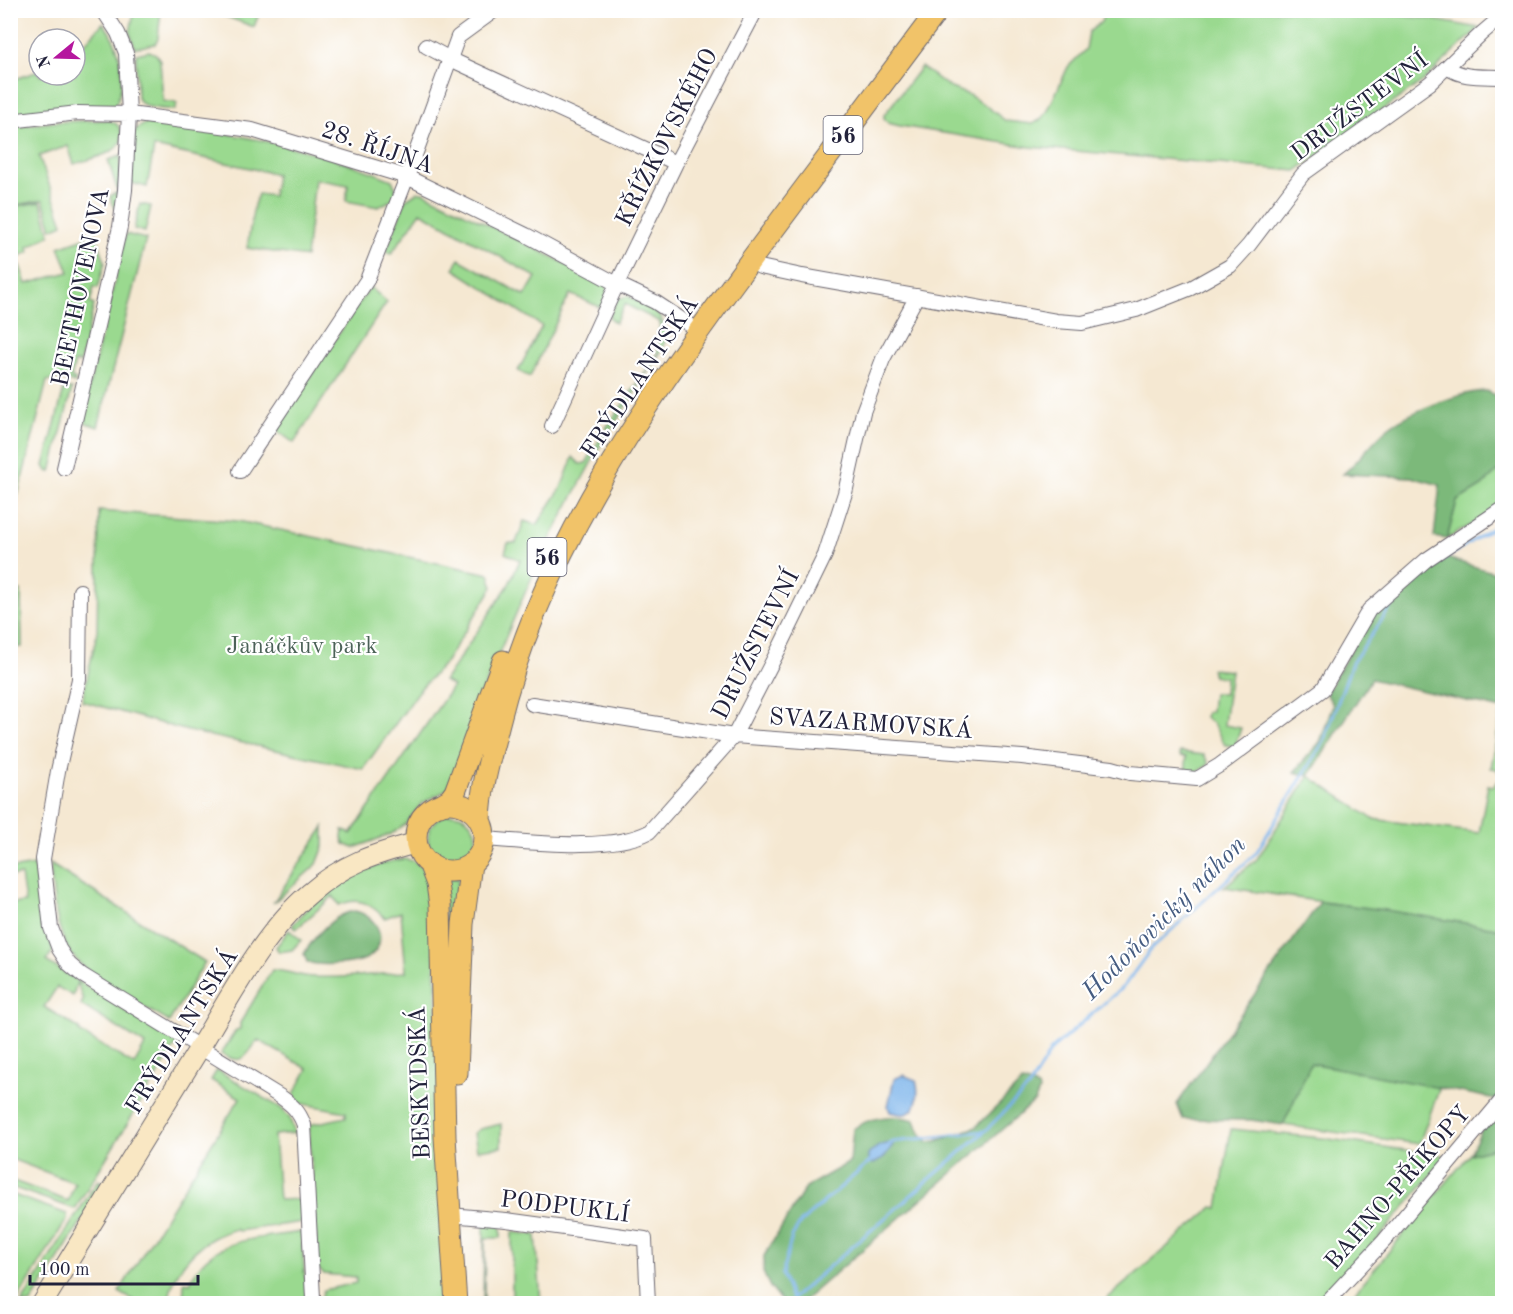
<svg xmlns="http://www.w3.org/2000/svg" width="1513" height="1314" font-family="'Old Standard TT',serif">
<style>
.green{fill:#9ad98f;stroke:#5e7e65;stroke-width:1.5;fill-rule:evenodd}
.forest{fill:#7bb97a;stroke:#4e6e5a;stroke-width:1.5}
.water{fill:#7ab3ea;stroke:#4e6a92;stroke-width:1.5}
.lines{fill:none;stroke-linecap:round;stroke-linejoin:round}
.stream{stroke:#7ab3ea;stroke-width:3}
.street-casing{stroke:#6c6770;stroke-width:16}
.secondary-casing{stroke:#6c6770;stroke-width:22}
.primary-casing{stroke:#6c6770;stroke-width:23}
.street{stroke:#fff;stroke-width:14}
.secondary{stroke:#f9e7c3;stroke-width:20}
.primary{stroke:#f1c369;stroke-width:21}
.labels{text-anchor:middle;stroke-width:4.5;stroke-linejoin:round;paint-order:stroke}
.shield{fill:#fff;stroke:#646476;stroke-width:1.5}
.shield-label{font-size:22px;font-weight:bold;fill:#22223b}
.street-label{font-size:24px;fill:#22223b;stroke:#fff}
.park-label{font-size:24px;fill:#4c6258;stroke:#fff}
.water-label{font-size:26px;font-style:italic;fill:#455c81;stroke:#fff}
</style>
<rect width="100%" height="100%" fill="#fff"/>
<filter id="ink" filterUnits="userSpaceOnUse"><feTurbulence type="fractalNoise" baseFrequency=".0167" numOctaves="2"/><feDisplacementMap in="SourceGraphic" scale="12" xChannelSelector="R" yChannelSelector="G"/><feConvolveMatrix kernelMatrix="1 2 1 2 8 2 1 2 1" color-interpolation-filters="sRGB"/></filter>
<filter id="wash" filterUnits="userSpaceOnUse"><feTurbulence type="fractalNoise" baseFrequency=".008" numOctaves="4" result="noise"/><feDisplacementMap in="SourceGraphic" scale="24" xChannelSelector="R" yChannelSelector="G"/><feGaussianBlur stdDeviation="1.35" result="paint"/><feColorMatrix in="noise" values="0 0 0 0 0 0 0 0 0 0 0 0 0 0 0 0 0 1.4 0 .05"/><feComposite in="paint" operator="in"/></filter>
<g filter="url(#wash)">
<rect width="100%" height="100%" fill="#f5e8d2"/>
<path class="green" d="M1352,10L1429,19L1479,28L1423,81L1296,171L1030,147L900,126L888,123L884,118V115L921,67L951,88L969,95L985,105L1006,121L1033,124L1040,120L1047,112L1068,67L1086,49L1089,32L1101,22L1105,11Z
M134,11H161L158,38L155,44L135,48L130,33Z
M199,11L260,10V11L254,27L214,12Z
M103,23C121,45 128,79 115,106L58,109L11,115L10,78L15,79L39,71V75H75V54Z
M149,51L156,54L160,60L163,101L177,103L175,110C162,108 144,110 137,98L136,54Z
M107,120C114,122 119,124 121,131C129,153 89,159 74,164L68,146L39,156L63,224L52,229L43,200L11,206V127L55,122Z
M146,123C229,131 315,148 392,180L396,189V198L378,207L346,201L348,185L315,179L306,257L247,248L254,205L258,194L273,196L276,174L154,147L147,187L131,183L133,136L136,129Z
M121,156L118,213L112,204L110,196L118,192L108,160Z
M417,192H423L606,284L608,290L604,309L570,294L530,377L518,371L542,326L454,269L459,259L525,296L536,277L421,212L391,254L386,251L406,199Z
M41,202L50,235L28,247L29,252L17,257L26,284L69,272L59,247L96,234L105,262L98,288L94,287L90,303L94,305L80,363L75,362L71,378L75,379V383L58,378L47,381L18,495L11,496V207Z
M140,204L151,206L145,232L134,229Z
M126,234L146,239L98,427L86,423L83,412Z
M370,287L387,302L294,443L275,429Z
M628,296L649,307L661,318L666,331V339L660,353L610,431L606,428L657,355L660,322L625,304L615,323L609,317L617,299Z
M64,389H72L51,472L47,471L44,466Z
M602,435L605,437L542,554L485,685L448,789L421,804L406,824L391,834L354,848L344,844L342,838L343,830L351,834L453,686L444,681L508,586L520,560L505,553L508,543H516L524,521L537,525L561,488L573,457L580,464L586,463Z
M1502,467V507L1447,539L1457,501L1482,486Z
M99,511L238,521L489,574L493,587L445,663L422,687L363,769L188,731L82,701L97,633Z
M21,591L22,647H11V591Z
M1211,669L1231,671L1224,725L1241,728L1235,746L1225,745L1213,724L1205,717L1206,713L1211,711L1213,693L1224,694L1225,677L1213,676Z
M1502,709V776L1500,775L1497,769L1491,768Z
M1180,752L1204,755L1208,762L1207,766L1197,772H1186V757L1180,756Z
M1309,776L1373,819L1479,833L1488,785L1493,786L1498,781L1502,782V929L1224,887L1257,859Z
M428 838a24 24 0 1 1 48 0a24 24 0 1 1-48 0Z
M324,827V846L317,864L273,903Z
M403,859C424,860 425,874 432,891L450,1303H317L316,1299H321L324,1290L356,1283V1277L324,1274L318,1269L309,1131L310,1126L313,1124L346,1117V1112L299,1103L294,1094L308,1069L258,1040C245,1057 244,1066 221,1054L236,1030L240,1029V1023L272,970C287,970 299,977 313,977C344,979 376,974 406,972L401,912L385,918C370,904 360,896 339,905L333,896L296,929L292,926C316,896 364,864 403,859Z
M50,864L205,962L169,1022C142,1005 78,973 66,945C54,920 53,891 50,864Z
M34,865L43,915L53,951L46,961L177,1043L75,1209L11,1187V1180L68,1201L75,1183L11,1159L10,904L25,902L21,875L11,876V869ZM77,982L83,1000L81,1005L145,1045L134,1065L79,1032L80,1029L44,1007L57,987L73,996Z
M458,878L456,906L455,965H448L443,879Z
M289,930L301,940L292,950L279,952L276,947Z
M1311,1063L1440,1087L1419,1144L1283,1125Z
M217,1070L281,1108L289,1117L295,1133L274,1135L279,1200L301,1199L302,1222L238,1231L236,1229C200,1239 174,1265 168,1303H138L119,1292L240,1098L211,1080Z
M501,1124V1147L477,1150L474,1133L480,1129Z
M1231,1129L1322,1138L1447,1156L1377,1240L1317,1303L1101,1304L1213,1207L1218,1208Z
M1502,1146V1303H1346L1470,1154Z
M98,1180L105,1184L31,1303L21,1304Z
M11,1194L67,1214V1219L15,1304L10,1303Z
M486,1224H497L501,1228V1238H485L484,1303L483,1304L484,1226Z
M301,1232L307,1303H183L184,1282L190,1283C194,1274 198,1266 206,1259C229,1237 272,1237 301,1232Z
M512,1232L536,1235L541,1303H512Z"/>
<path class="forest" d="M1487,391L1502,399V467L1482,486L1457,501L1447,539L1434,537L1440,485L1411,477L1343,474C1360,460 1371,442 1388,428C1407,413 1462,391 1487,391Z
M1437,555L1502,575V709L1371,679L1309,776L1294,772L1320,742L1333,705L1326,693L1373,612Z
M1320,902L1385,910L1502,929V1146L1470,1154L1496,1099L1311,1063L1283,1125L1251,1120L1183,1119L1177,1104Z
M355,911C379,916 390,945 367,958C356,965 318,966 307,962L304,954C314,937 334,913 355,911Z
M1022,1082L1038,1087L1039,1091L1035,1101L801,1303H783L770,1287L763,1272L764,1256L806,1187L850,1162L853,1129C871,1116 894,1114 915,1120L919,1131L927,1142L937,1141L976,1127Z"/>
<path class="water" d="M903,1075L916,1080C919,1090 919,1112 905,1114C901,1115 895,1113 890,1112L888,1106L894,1079Z
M892,1143L893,1145L883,1159L873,1164L868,1161V1155C875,1147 881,1144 892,1143Z"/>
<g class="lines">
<path class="stream" d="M889,1145L893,1142L985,1131
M873,1159L801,1222L792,1236L782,1274L792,1299L985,1131L1030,1086L1051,1050L1124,986L1151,949L1256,853L1324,741L1352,663L1397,598L1431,567L1502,522"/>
</g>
</g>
<g filter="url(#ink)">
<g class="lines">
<g class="street-casing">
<path id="street" d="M426,46L450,59L676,163
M1447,67C1463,79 1483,76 1502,77
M10,121L78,113L129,114L252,130L407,177L526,235L617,284L655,302L699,331
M750,261L760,267L802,276L1056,321L1082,323L1136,310L1191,288L1230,266L1249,245L1303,174L1430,83L1481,34L1502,16
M552,426L617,284L676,163L756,10
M64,468L120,227L125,190L129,114L126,53L118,33L103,10
M240,471L367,280L407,177L458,37L495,10
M80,591L79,679L58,771L43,859L51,928L59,949L69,964L82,975L281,1097C292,1105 299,1111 304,1125L313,1298
M532,704L734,736L1022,757L1112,768L1130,773L1197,779L1220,765L1323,689L1369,610L1426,560L1502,509
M485,839C529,842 611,852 649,832L734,736L781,645L825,555L845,493L863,412L883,359L917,296
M450,1215L506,1220L645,1239L648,1304
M1325,1304L1384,1241L1502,1100"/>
</g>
<g class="secondary-casing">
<path id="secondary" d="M42,1304C94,1220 146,1136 197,1052C228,1001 264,931 310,893C343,864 374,854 416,843"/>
</g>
<g class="primary-casing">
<path id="primary" d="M416 837a34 34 0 1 1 68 0a34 34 0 1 1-68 0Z
M440,805L450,799L455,792L503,661
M480,820C481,786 491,755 499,723C542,547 650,396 756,253C816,172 877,91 938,10
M429,863L437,884L440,905L445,1137L456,1304
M457,1073L463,924L471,864"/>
</g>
<use href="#street" class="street"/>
<use href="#secondary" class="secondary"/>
<use href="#primary" class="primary"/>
</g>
</g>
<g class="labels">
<g class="shield">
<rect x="823.5" y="116" width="39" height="38" rx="4.5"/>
<rect x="527.5" y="538" width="39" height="38" rx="4.5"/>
</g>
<g class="shield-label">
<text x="843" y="143">56</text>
<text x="547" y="565">56</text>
</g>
<g class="street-label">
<text transform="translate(1359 106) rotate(-37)" y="8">DRUŽSTEVNÍ</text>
<text transform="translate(666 137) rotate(-63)" y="8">KŘÍŽKOVSKÉHO</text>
<text transform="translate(378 147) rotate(19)" y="8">28. ŘÍJNA</text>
<text transform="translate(80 287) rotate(-78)" y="8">BEETHOVENOVA</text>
<text transform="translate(639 377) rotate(-56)" y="8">FRÝDLANTSKÁ</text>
<text transform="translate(755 644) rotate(-63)" y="8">DRUŽSTEVNÍ</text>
<text transform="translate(871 723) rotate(4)" y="8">SVAZARMOVSKÁ</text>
<text transform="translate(181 1031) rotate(-58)" y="8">FRÝDLANTSKÁ</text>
<text transform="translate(419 1083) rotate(-92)" y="8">BESKYDSKÁ</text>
<text transform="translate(1397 1187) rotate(-49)" y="8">BAHNO-PŘÍKOPY</text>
<text transform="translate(565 1206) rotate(7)" y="8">PODPUKLÍ</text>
</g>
<g class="park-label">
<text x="302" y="653">Janáčkův park</text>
</g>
<g class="water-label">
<text transform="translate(1163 917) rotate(-45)" y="9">Hodoňovický náhon</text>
</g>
</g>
<rect width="1513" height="1314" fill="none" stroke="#fff" stroke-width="36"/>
<g transform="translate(57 57) rotate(251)"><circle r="28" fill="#ffffff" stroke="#a7a7b1" stroke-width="1.5"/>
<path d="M0-4.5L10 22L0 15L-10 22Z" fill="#b5179e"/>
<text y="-9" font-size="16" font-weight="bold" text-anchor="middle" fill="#22223b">N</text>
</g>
<path d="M30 1275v9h168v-9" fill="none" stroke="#22223b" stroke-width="3"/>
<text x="39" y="1275" font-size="18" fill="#22223b" stroke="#ffffff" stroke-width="4.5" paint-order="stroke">100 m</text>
</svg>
